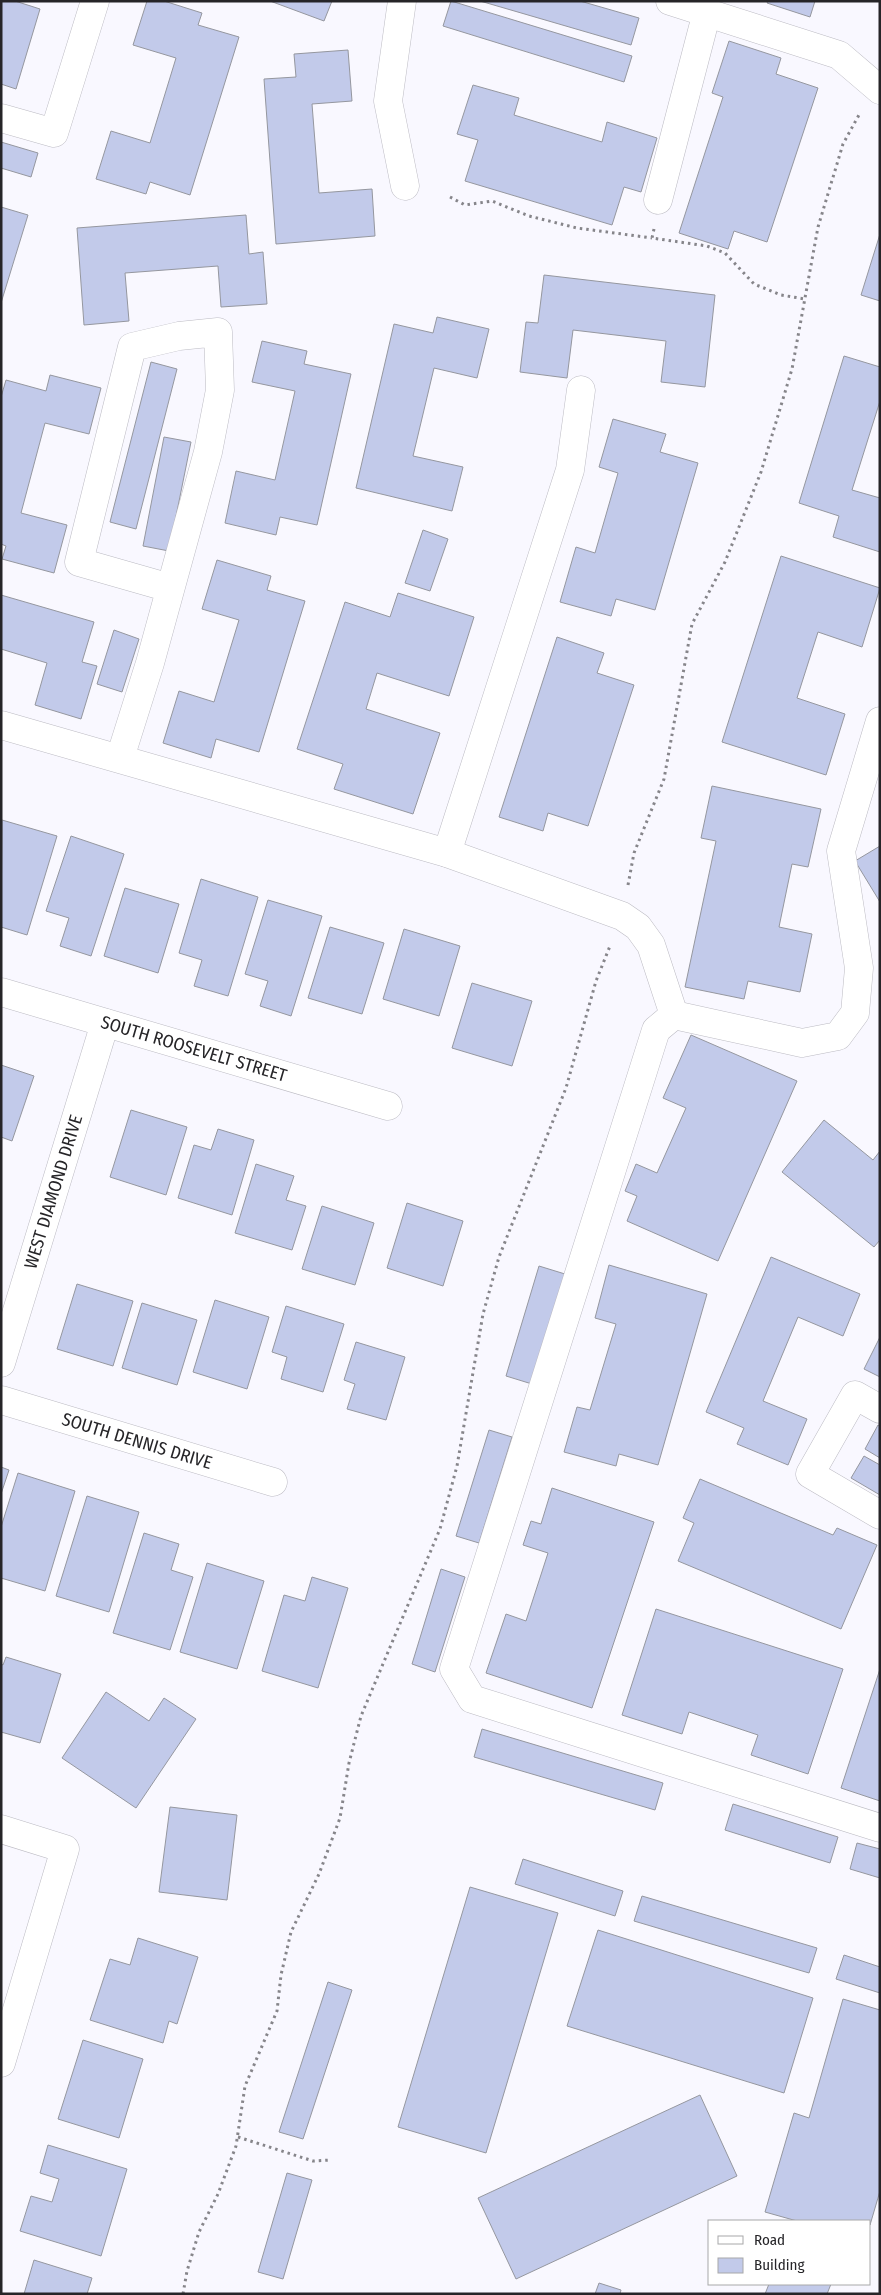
<svg xmlns="http://www.w3.org/2000/svg" width="881" height="2295" font-family="'Fira Sans Condensed',sans-serif">
<style>
.building{fill:#c2caea;stroke:#95979f}
.lines{fill:none;stroke-linecap:round;stroke-linejoin:round}
.street-casing{stroke:#bcbbc3;stroke-width:29}
.path{stroke:#86858a;stroke-width:3;stroke-dasharray:2.5 4;stroke-linecap:butt}
.street{stroke:#fff;stroke-width:28}
.labels{text-anchor:middle;stroke-width:5;stroke-linejoin:round;paint-order:stroke}
.street-label{font-size:18px;fill:#262528;stroke:#fff}
</style>
<rect width="100%" height="100%" fill="#f9f8ff"/>
<path class="building" d="M1,1H15L40,9L16,89L1,84Z
M147,1H164L202,13L198,25L239,37L190,195L150,182L146,194L96,179L111,131L150,143L176,58L133,45Z
M270,1H332L324,21Z
M451,1L632,56L624,82L443,26Z
M480,1H580L639,18L631,45Z
M768,1H815L810,17L767,3Z
M729,41L781,58L776,74L818,88L767,242L734,231L728,249L679,233L723,97L712,93Z
M348,50L352,101L312,104L319,193L372,189L375,236L276,244L264,79L296,77L294,54Z
M473,85L519,98L514,115L602,142L607,122L657,138L641,192L624,187L612,225L465,181L478,140L457,134Z
M1,142L38,153L31,177L1,168Z
M1,207L28,215L1,303Z
M246,215L249,254L263,252L267,304L221,307L218,266L125,273L129,321L84,325L77,228Z
M880,234V301L861,295Z
M544,275L715,295L705,387L661,382L666,341L573,330L567,378L520,372L526,322L538,323Z
M437,317L489,329L477,378L434,368L413,456L463,467L452,511L356,488L394,324L433,333Z
M262,341L307,351L304,364L351,374L317,525L280,517L276,535L225,523L236,471L275,480L295,391L252,382Z
M844,356L880,367V401L852,490L880,498V552L833,537L839,516L799,503Z
M151,362L177,369L136,529L110,522Z
M50,375L101,388L89,434L45,423L21,513L67,525L54,573L2,559L6,546L1,544V397L6,380L46,391Z
M613,419L666,434L660,452L698,463L655,610L616,599L611,616L560,602L576,547L595,553L618,473L599,467Z
M164,437L191,442L169,551L143,546Z
M423,530L448,539L430,591L405,583Z
M781,556L880,588L862,647L818,632L797,698L845,714L826,775L722,742Z
M217,560L271,576L267,590L305,601L259,752L216,739L211,758L163,743L179,691L214,702L239,620L202,609Z
M398,593L474,617L449,696L377,673L366,709L440,733L413,814L334,789L343,764L297,749L345,602L390,617Z
M1,595L94,622L82,662L97,666L81,719L35,705L47,663L1,649Z
M114,630L139,639L122,692L97,684Z
M557,637L604,653L597,673L634,685L588,826L548,813L543,831L499,817Z
M712,786L821,809L808,867L792,864L779,927L812,934L800,992L748,981L744,999L685,987L716,841L701,838Z
M2,820L57,836L27,935L1,927Z
M71,836L124,854L91,956L60,946L69,918L46,911Z
M880,846V902L855,861Z
M201,879L258,897L228,996L194,986L202,960L179,953Z
M125,888L179,904L158,973L104,956Z
M268,900L322,916L291,1016L260,1006L268,981L245,974Z
M330,927L384,943L362,1014L308,998Z
M404,929L460,946L439,1016L383,999Z
M472,983L532,1001L512,1066L452,1048Z
M691,1035L797,1081L718,1261L627,1221L637,1196L625,1191L636,1164L657,1173L686,1108L663,1098Z
M1,1065L34,1076L12,1141L1,1137Z
M131,1110L187,1127L166,1195L110,1177Z
M824,1120L873,1160L880,1151V1240L874,1247L782,1172Z
M218,1129L254,1140L232,1215L178,1198L194,1145L211,1150Z
M256,1164L294,1176L286,1200L306,1206L292,1250L235,1233Z
M407,1203L463,1221L443,1286L387,1268Z
M322,1206L374,1223L355,1285L302,1269Z
M771,1257L860,1294L843,1336L798,1317L763,1401L807,1419L788,1465L737,1444L744,1428L706,1412Z
M609,1265L707,1294L658,1465L619,1454L616,1466L564,1452L577,1407L590,1410L616,1324L595,1318Z
M539,1266L565,1274L532,1384L506,1376Z
M77,1284L133,1301L113,1366L57,1349Z
M215,1300L269,1317L247,1389L193,1372Z
M142,1303L197,1320L177,1385L122,1368Z
M286,1306L344,1324L323,1392L281,1379L287,1357L272,1352Z
M880,1337V1377L864,1369Z
M356,1342L405,1357L386,1420L347,1409L355,1384L344,1380Z
M878,1425L880,1426V1458L865,1449Z
M489,1430L512,1437L479,1543L456,1536Z
M864,1456L880,1465V1495L851,1478Z
M1,1467L9,1470L1,1494Z
M18,1473L75,1491L45,1591L1,1578V1527Z
M700,1479L833,1535L837,1528L877,1545L841,1629L678,1561L694,1523L683,1518Z
M552,1488L654,1522L592,1708L486,1673L506,1614L526,1621L548,1553L523,1545L531,1521L541,1524Z
M87,1496L139,1512L109,1612L56,1596Z
M144,1533L179,1544L171,1570L193,1577L170,1650L113,1633Z
M207,1563L264,1581L237,1669L180,1652Z
M441,1569L465,1577L435,1672L412,1664Z
M312,1577L348,1588L318,1688L262,1671L284,1595L305,1601Z
M656,1609L843,1669L808,1774L751,1755L758,1735L689,1712L682,1734L622,1715Z
M6,1657L61,1674L40,1743L1,1732V1664L3,1665Z
M880,1669V1801L841,1788Z
M106,1692L149,1721L164,1698L196,1719L136,1808L62,1758Z
M482,1729L663,1783L655,1810L474,1757Z
M733,1804L838,1837L830,1863L725,1830Z
M170,1807L237,1815L227,1900L159,1892Z
M857,1843L880,1849V1878L850,1869Z
M523,1859L623,1891L615,1916L515,1884Z
M470,1887L558,1913L486,2153L398,2127Z
M642,1896L817,1948L809,1973L634,1921Z
M598,1930L813,1998L784,2093L567,2026Z
M138,1938L198,1957L177,2024L169,2021L163,2043L90,2020L110,1959L130,1965Z
M844,1955L880,1967V1993L836,1979Z
M328,1982L352,1990L303,2139L279,2132Z
M843,1999L880,2010V2191L870,2225V2221H797L765,2212L794,2113L809,2118Z
M83,2040L143,2059L119,2138L58,2119Z
M700,2095L737,2176L516,2279L478,2198Z
M48,2145L127,2169L101,2256L20,2231L31,2196L52,2202L59,2179L40,2173Z
M287,2173L312,2180L283,2279L258,2272Z
M34,2260L92,2278L87,2294H24Z
M599,2283L621,2290L620,2294H595Z
M769,2284H831L827,2294H765Z"/>
<g class="lines">
<g class="street-casing">
<g id="street">
<path d="M402,1L388,101L405,186"/>
<path d="M670,1L839,55L880,90"/>
<path d="M1,118L54,133L95,1"/>
<path d="M658,200L707,12"/>
<path d="M880,721L841,851L859,968L855,1013L838,1036L802,1043L674,1015L656,1030L454,1669L472,1699L880,1828"/>
<path d="M1,725L447,853L622,916L638,927L651,945L674,1015"/>
<path d="M120,758L150,663L208,452L220,390L218,332L179,336L132,347L79,562L170,588"/>
<path d="M447,853L570,470L581,390"/>
<path id="s1" d="M1,992L388,1106"/>
<path id="s2" d="M1,1363L105,1023"/>
<path id="s3" d="M1,1400L273,1482"/>
<path d="M880,1409L855,1395L810,1474L880,1515"/>
<path d="M1,1829L65,1849L1,2063"/>
</g>
</g>
<path class="path" d="M450,197L465,205L492,201L529,216L577,228L652,238
M654,229L652,238L707,246L725,253L754,284L781,295L805,299
M628,885L634,853L664,779L692,624L725,562L761,472L792,369L818,227L843,144L860,113
M238,2137L313,2161L331,2160
M183,2294L187,2271L199,2232L218,2194L236,2146L245,2086L277,2011L281,1975L291,1932L319,1874L340,1818L349,1763L361,1716L440,1529L457,1466L483,1314L499,1257L566,1088L596,981L610,946"/>
<use href="#street" class="street"/>
</g>
<g class="labels">
<g class="street-label">
<text dy="6" stroke="none"><textPath href="#s1" startOffset="201">SOUTH ROOSEVELT STREET</textPath></text>
<text dy="6" stroke="none"><textPath href="#s2" startOffset="179">WEST DIAMOND DRIVE</textPath></text>
<text dy="6" stroke="none"><textPath href="#s3" startOffset="142">SOUTH DENNIS DRIVE</textPath></text>
</g>
</g>
<rect width="881" height="2295" fill="none" stroke="#262528" stroke-width="5"/>
<rect x="708" y="2220" width="162" height="65" fill="#ffffff" stroke="#a8a8a9"/>
<rect x="718" y="2236" width="25" height="8" fill="#ffffff" stroke="#a8a8a9"/>
<text x="754" y="2245" font-size="15" fill="#262528">Road</text>
<rect x="718" y="2258" width="25" height="15" fill="#c2caea" stroke="#a8a8a9"/>
<text x="754" y="2270" font-size="15" fill="#262528">Building</text>
</svg>
